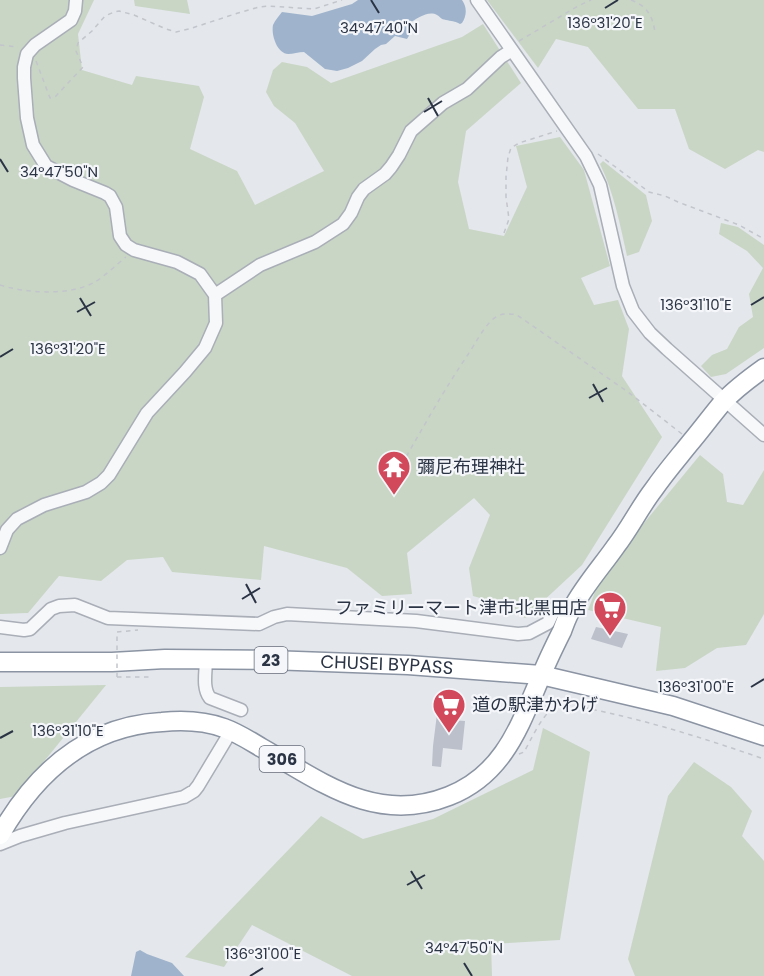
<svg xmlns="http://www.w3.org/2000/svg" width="764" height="976" font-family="Poppins,'Noto Sans JP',sans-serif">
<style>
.green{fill:#c9d6c5}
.water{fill:#9fb4cc}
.building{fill:#bbc0ca}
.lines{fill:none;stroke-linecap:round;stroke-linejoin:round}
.minor-casing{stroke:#a9aeb7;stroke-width:15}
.highway-casing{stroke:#8b94a3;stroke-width:21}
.path{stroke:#c2c5cb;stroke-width:1.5;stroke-dasharray:4.5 4.5;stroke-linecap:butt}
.minor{stroke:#f7f8fa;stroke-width:12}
.highway{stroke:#fff;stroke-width:18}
.path-bridge{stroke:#c2c5cb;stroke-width:1.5;stroke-dasharray:4.5 4.5;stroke-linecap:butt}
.ticks{fill:none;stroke:#2b3445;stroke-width:2}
.labels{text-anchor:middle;stroke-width:4.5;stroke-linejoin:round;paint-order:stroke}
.shield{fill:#f4f6f9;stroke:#676e7b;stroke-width:1.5}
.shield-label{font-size:16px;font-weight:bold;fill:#2b3445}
.poi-label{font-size:18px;fill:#2b3445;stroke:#f4f6f9;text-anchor:start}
.street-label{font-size:18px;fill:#2b3445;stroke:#f4f6f9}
.ticks-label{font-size:15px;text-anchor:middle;fill:#2b3445;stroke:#f4f6f9;stroke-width:4.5;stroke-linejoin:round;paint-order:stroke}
</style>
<rect width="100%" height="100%" fill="#e4e7ec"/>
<path class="green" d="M0,0H94L78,34L82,70L132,85L136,76L199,86L204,97L190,149L237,171L255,205L324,171L295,123L274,106L266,92L273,70L282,62L307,67L331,83L462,37L483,24L521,83L466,131L458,182L469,229L504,236L527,187L516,146L560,137L584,170L610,266L581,278L594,305L618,300L629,329L622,376L662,437L582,565L525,618L498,603L473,596L469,568L490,515L474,498L407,553L412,594L382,596L347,568L264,546L261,580L172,572L163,557L127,560L101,581L59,576L28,613L0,614Z
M134,0H187L190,14L135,6Z
M487,0H764V152L758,150L725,169L689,149L675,109H638L588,47L556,39L538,68Z
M603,161L646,195L652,221L639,252L627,256C620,224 614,193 600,164Z
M721,223L738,227L764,245V348L726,374L711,377L701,366L712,355L727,349L739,327L753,317L749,294L763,268L747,251L719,234Z
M700,455L723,474L727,502L743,505L764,470V614L746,645L717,648L685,668L656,671L661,627L588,610L598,584L630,540Z
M106,685L16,796L0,799V687Z
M543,728L590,752L560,940L491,944L492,976H352L252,925L224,967L185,957L321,816L363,839L433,819L533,770Z
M694,762L731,787L752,811L742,836L764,861V976H635L628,959L668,796Z"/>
<path class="water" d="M358,0H462C467,7 467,15 462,23L460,24C455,21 451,21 446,20C440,19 442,18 437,15C428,10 417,19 409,23L408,25L410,34L407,39L395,36L386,44L381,45L375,49L362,61L348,68L337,71L325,69L304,52C299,52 293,54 288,54C277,53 271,35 273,25C275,20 279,16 282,12L312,16L352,4Z
M140,950L147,954L172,963L184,976H131L136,952Z"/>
<path class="building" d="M596,627L628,634L622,648L591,639Z
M437,714L452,716L451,720L465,721L462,750L443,748L441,767L432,766L433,746Z"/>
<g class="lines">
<g class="minor-casing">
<path id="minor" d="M477,0L586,156L600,185L623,286L633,311L650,333L667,349L764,435
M215,295L260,265L315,242L343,224L351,213L358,197L364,189L385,174L391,167L399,155L411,131L443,103L467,89L501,57L512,50
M0,548L7,530L17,519L44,505L86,492L101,483L109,475L147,413L185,372L205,348L216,323L215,295L200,274L177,262L134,250L126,245L120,236L116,207L110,196L105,193L73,180L46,166L33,145L27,118L24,78V67L27,54L35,45L71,20L75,11L76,0
M0,627L24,630L30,629L51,609L59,606L75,605L108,618L259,624L274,617L287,614L416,621L518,634L529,633L548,623L555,608L572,607
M206,659C206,672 202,688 210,698L241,710
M0,844L20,836L65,823L184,797L194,791L198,786L231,731"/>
</g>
<g class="highway-casing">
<g id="highway">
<path id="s1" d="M0,662H112L165,659L270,660L408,665L541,675L673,706L764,736"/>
<path d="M0,835C36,772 87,726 162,722C182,720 205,721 224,728C238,733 250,741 262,748C322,782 376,825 449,796C505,774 520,724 542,674C548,659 555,645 562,631C565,623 568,614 573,607C585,585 602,566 616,546C630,528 640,507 654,489C665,473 678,458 690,443C701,430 712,415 723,402C735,389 750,378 764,368"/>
</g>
</g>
<path class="path" d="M631,0C647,6 653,16 655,33
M519,41L578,6L591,0
M0,45L18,47
M36,61L50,98L55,97L83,67L76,51L78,43L92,31L105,16L114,12L119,11L134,15L166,29L176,32L189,29L238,13L259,7L268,6L314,9L342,0
M598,154L649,192L665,196L678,202L739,225L764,239
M504,233L509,219L506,197V177L508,157L511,148L519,143L557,131
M0,285C25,293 68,296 93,283C103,278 117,264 126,257
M393,480C417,438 440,396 467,356C475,344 482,330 491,321C498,313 508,313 517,315L628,392L682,434
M117,632L138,630
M117,677H150
M519,754L524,752C531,740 545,708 559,705C569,703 586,708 595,710C653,722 709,740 764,759"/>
<use href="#minor" class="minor"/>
<use href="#highway" class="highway"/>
<path class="path-bridge" d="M117,677V632"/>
</g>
<path class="ticks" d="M371,0L379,13M605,8L618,0M428,98L438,116M424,112L442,101M0,159L8,172M80,298L91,316M751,305L764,297M77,312L95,302M0,357L13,349M593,384L603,402M589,398L607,388M246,584L256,603M242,599L260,588M751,687L764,679M0,738L13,731M411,871L422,889M407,885L425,875M464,963L472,976M250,976L263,968"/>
<defs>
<g id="temple-pin" transform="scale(1.725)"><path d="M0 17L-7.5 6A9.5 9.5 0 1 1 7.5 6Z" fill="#d1495b" stroke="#f4f6f9"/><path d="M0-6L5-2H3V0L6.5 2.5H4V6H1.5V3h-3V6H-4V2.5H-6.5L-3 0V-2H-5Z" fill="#fff"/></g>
<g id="supermarket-pin" transform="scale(1.725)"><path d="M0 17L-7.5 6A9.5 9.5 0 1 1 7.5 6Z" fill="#d1495b" stroke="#f4f6f9"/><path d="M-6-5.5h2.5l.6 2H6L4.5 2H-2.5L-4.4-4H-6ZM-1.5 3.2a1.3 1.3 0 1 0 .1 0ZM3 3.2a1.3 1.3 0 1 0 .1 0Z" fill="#fff"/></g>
</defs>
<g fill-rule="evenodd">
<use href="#temple-pin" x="394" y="467"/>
<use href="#supermarket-pin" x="610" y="608"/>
<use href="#supermarket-pin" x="449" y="705"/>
</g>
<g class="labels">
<g class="shield">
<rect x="254.5" y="647" width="33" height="26" rx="4.5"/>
<rect x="259.5" y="746" width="45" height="26" rx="4.5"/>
</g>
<g class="shield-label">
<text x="271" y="666">23</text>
<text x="282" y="765">306</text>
</g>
<g class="poi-label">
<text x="417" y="473">彌尼布理神社</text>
<text x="587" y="614" text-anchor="end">ファミリーマート津市北黒田店</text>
<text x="472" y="711">道の駅津かわげ</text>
</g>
<g class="street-label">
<text dy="6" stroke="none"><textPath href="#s1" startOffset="387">CHUSEI BYPASS</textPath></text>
</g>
</g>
<g class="ticks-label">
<text x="605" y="28">136°31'20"E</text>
<text x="379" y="33">34°47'40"N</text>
<text x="59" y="177">34°47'50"N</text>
<text x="696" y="310">136°31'10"E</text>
<text x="68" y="354">136°31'20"E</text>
<text x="696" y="692">136°31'00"E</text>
<text x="68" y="736">136°31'10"E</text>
<text x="464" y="953">34°47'50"N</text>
<text x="263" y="959">136°31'00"E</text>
</g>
</svg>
